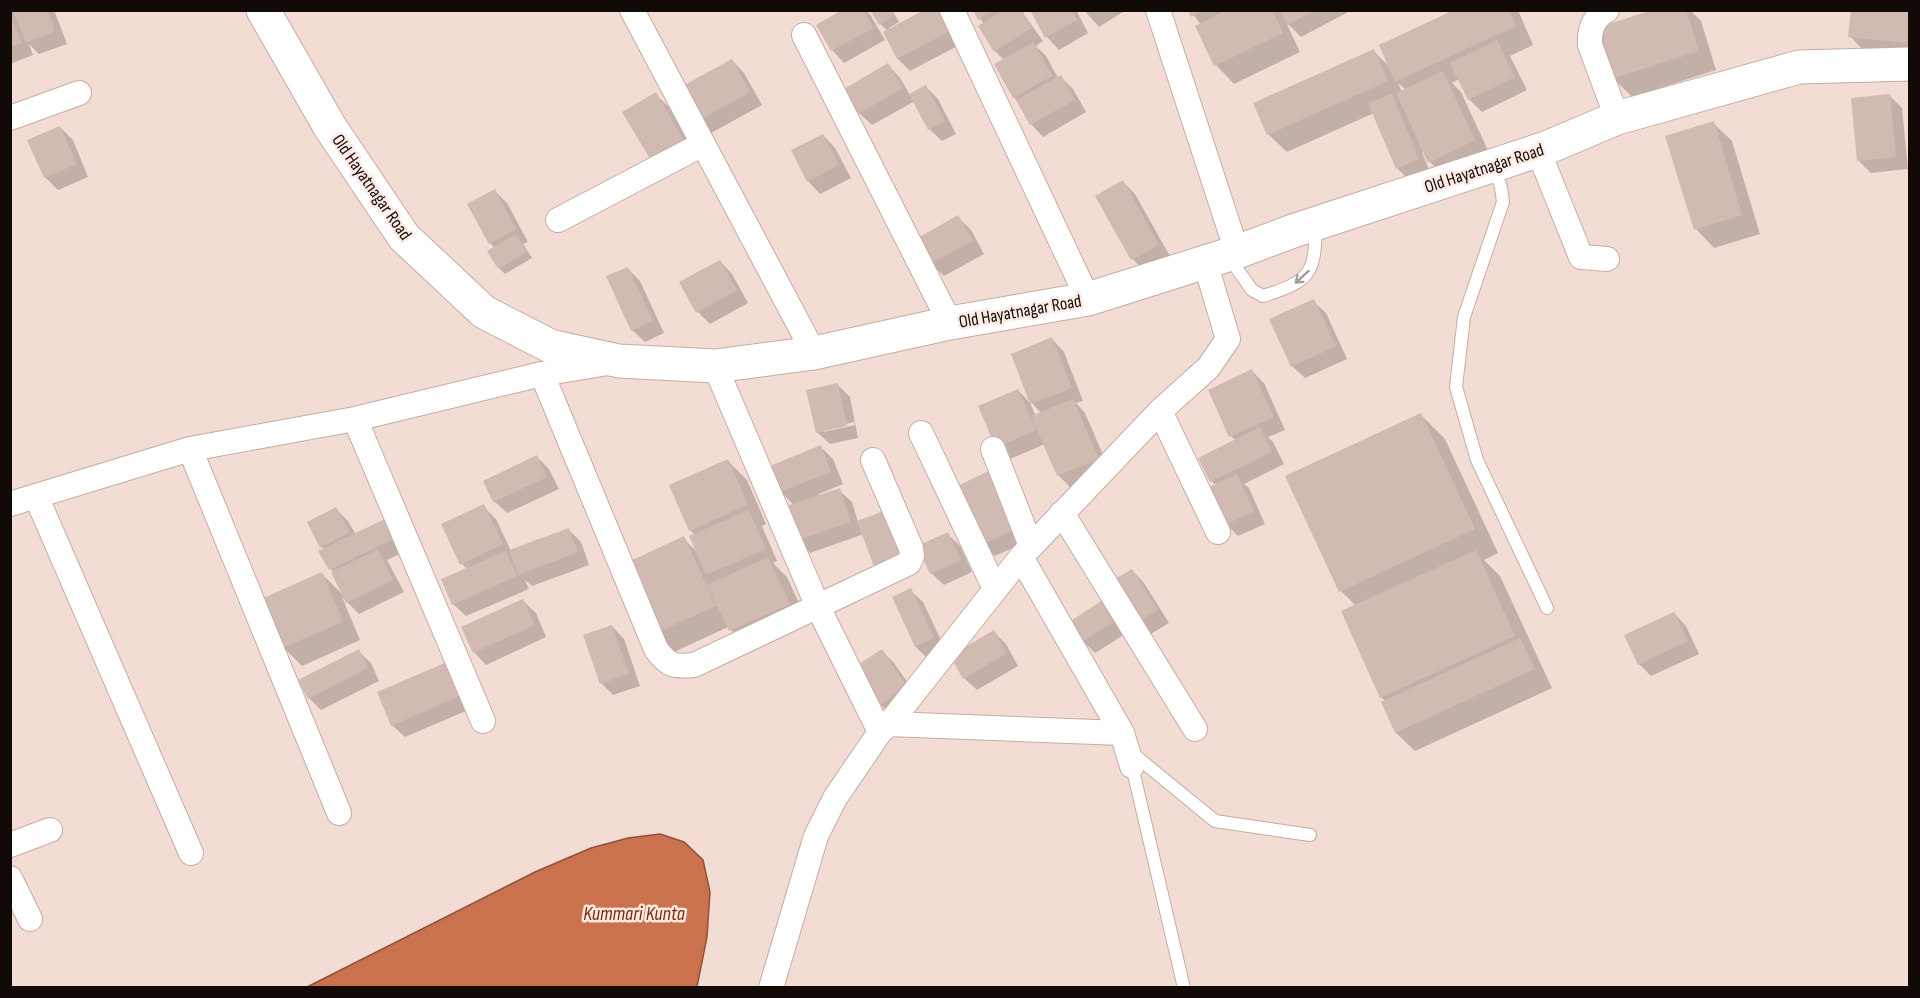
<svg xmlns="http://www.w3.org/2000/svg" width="1920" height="998" font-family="'Sofia Sans Condensed',sans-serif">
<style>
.water{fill:#ca714e;stroke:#925239;stroke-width:1.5}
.shadow{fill:#0003;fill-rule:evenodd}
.building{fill:#d0bab2}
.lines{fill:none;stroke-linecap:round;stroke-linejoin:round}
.lane-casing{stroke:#c3ada4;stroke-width:14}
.street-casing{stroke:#c3ada4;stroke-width:26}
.secondary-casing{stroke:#c3ada4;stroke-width:35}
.lane{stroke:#fff;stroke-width:12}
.street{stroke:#fff;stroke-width:24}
.secondary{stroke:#fff;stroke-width:33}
.oneway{stroke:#a09d9c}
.labels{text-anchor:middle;stroke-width:5;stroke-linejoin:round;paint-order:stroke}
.street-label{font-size:18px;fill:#110a07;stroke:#fdeae3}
.water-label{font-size:20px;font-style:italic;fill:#7e2c02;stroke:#fdeae3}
</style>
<rect width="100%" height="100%" fill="#f3dcd3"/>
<path class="water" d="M660,834L684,842L703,860L710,892L707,937L697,987H307L535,872L591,848L628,838Z"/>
<path class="shadow" d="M10,10H54L67,44L39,54L29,44L33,55L10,64Z
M845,10H866L871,16L885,40L844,63L832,50Z
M872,10H892L899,22L889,28L890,30L927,10L963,43L910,71L898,59L885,33L888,31L880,24Z
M974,10H1027L1023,13L1043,41L1036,46L1046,56L1058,78L1060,76L1073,89L1086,112L1043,137L1031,124L1014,97L1004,60L995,51L984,24Z
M1032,10H1076L1088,33L1059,50L1047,37Z
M1084,10H1126L1099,27Z
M1190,10H1220L1222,14L1230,10H1279L1283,14L1282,10H1352L1301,37L1286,22L1300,52L1234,84L1216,65L1201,25Z
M1458,10H1518L1533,45L1510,56L1527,90L1482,112L1469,99L1459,79L1452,83L1461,92L1492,159L1448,180L1430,162L1425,151L1422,152L1430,172L1409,180L1397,168L1374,113L1287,152L1268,134L1373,51L1390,67ZM1398,83L1406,90L1402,92Z
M1657,10H1690L1701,21L1716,70L1632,97L1613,78Z
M1910,10V54L1862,49L1850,36Z
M732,60L744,73L762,105L711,133L699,120Z
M888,65L900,78L910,95L926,87L938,99L956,134L942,141L929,129L915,101L872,125L859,113Z
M655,94L668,106L696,155L666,173Z
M1890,96L1902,108L1908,169L1871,173L1858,160Z
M1713,123L1732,141L1760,234L1714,248L1696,229Z
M60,127L73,140L88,177L58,190L45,177Z
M823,135L835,148L851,178L820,194L808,181Z
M1123,182L1135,194L1171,258L1145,272L1133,259L1097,197Z
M495,191L507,203L528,242L523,244L532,258L505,274L499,268L495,248L490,243Z
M958,217L971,230L984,254L944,276L932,264Z
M720,261L732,274L748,303L710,324L698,312Z
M628,269L640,281L664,333L645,342L632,330Z
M1313,301L1326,313L1347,359L1305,378L1292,366Z
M1052,339L1064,352L1083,401L1076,403L1085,413L1110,471L1071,488L1058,475L1045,444L1010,459L998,447L1018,390L1030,403L1036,416L1042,414L1032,403Z
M1252,371L1264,383L1285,430L1268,437L1273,442L1284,464L1244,484L1249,488L1265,524L1238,536L1226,524L1216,485L1211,481L1236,441L1231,436Z
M837,384L850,397L858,438L830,444L817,432ZM854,422L855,425L824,432V429Z
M1421,415L1445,439L1498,553L1484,560L1500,576L1552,688L1415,751L1396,733L1383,703L1385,701L1381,697L1356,606L1341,591Z
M821,447L833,459L843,484L819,494L820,496L839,490L852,502L858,522L901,523L919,572L890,583L864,534L810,553L797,540L794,505L781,492Z
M537,457L549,469L559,489L507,513L494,501Z
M728,461L747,480L766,524L762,526L777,561L773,563L787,577L808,623L749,649L728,627L674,652L656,633L683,538L698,553L695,535L690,530Z
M957,488L1030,540L995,556L983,544Z
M483,506L496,519L511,551L568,529L581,542L589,565L532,586L525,580L529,589L466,616L453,604L467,569L462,564Z
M336,509L348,521L356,535L399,532L407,551L387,560L404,592L359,614L342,597L360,640L302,666L283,647L322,574L344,596L334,572L330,569L325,550L322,547Z
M948,534L960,546L972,572L944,585L931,573Z
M1132,570L1144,583L1169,623L1149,635L1137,623Z
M910,590L923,602L946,651L928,659L916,647L894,598Z
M523,601L536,613L546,637L486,665L474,652Z
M1118,612L1130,631L1095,653L1083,641Z
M1674,613L1686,626L1699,654L1651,676L1639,664Z
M612,626L624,639L640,686L613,695L601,683Z
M994,632L1006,644L1018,666L977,690L964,678Z
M358,651L371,663L379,681L321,710L309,698Z
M882,651L894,663L919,699L893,717L881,705L856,668Z
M447,664L473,708L405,737L392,725Z"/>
<path class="building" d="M13,10H47L55,31L26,43Z
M842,10H864L873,28L831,51L816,25Z
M870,10H891L894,15L879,25Z
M924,10H941L952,30L897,59L883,32Z
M973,10H994L978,20Z
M1003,10H1020L1032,28L994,52L978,26Z
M1030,10H1072L1077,20L1045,38Z
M1188,10H1203L1191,17Z
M1226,10H1272L1283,33L1214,66L1195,26Z
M1280,10H1316L1288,25Z
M1454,10H1509L1516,26L1395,82L1379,45Z
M1652,10H1686L1699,51L1612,79L1596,28Z
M1851,10H1910L1907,43L1848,37Z
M10,14L22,43L10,47Z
M1497,40L1515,77L1468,100L1450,63Z
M1034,42L1052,76L1013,98L994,64Z
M1374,49L1388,81L1267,135L1253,103Z
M732,59L750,92L698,121L679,88Z
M888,63L903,88L858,114L844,89Z
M1443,71L1475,140L1428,163L1396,93Z
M1061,75L1075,100L1030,125L1016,100Z
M926,85L945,121L928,130L909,94Z
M656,92L685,142L652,162L622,112Z
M1392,94L1419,159L1396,169L1368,103Z
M1890,94L1896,157L1857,161L1851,98Z
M1714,121L1742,215L1694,230L1665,136Z
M60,126L77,164L44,178L27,140Z
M823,134L839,165L807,182L791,150Z
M1123,180L1159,245L1131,260L1095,196Z
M495,189L516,229L489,244L467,204Z
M958,215L973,241L930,264L916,239Z
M516,234L527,252L498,269L487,251Z
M720,260L737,290L696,313L679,282Z
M628,267L653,321L631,331L606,276Z
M1314,299L1336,346L1291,367L1269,319Z
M1052,337L1072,388L1030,404L1011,354Z
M1252,369L1274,417L1229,437L1208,390Z
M838,383L847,426L816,433L806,390Z
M1018,389L1036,430L996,448L978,406Z
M1073,399L1099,459L1057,476L1031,416Z
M1421,413L1475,529L1339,592L1285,476Z
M1260,427L1272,452L1210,482L1198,458Z
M821,445L831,472L780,492L770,466Z
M537,455L547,477L493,502L483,481Z
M728,459L748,505L689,531L669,485Z
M991,470L1018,528L982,545L955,487Z
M1237,474L1254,511L1225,525L1207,488Z
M840,488L851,522L796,541L784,507Z
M484,504L503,544L460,565L441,524Z
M336,507L350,532L320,548L307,522Z
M889,509L908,559L876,572L857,521Z
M749,510L766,549L706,575L689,536Z
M387,518L396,538L329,570L318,551Z
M569,528L578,552L518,575L509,550Z
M948,532L961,560L930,574L917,546Z
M684,536L716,606L654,634L622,565Z
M378,549L393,580L346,603L331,572Z
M1476,550L1515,636L1380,698L1341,611Z
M506,551L517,576L452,605L441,579Z
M768,557L790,604L729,631L707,585Z
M1132,569L1158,610L1136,624L1110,582Z
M322,572L343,622L282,648L261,599Z
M911,588L934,638L915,647L892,597Z
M1106,598L1119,618L1082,642L1069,622Z
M523,599L535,625L473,653L461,627Z
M1674,612L1688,641L1638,665L1624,635Z
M612,625L629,674L600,684L583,635Z
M994,630L1007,653L963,679L950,656Z
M1520,638L1535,669L1395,733L1381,702Z
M359,649L368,668L308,699L298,680Z
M882,649L907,686L880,705L853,668Z
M447,662L462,695L391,726L377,692Z"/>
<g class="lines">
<g class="lane-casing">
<path id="lane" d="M1493,165L1501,187L1503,202L1464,317L1456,387L1477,460L1547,608
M1228,256L1252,290L1263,296C1311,281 1315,274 1316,224
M1132,753L1215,821L1310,835
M1132,766L1184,988"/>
</g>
<g class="street-casing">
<path id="street" d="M632,10L814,353
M952,10L1088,299
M1158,10L1237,252
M1607,10C1593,18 1589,30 1590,45L1617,118
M804,35L950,323
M10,118L79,93
M1538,150L1581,257L1607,259
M558,220L703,144
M715,366L818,607L880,732
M542,374L656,649C668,666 674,667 694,665L909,563L912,556L911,548L873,460
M1160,411L1218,532
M355,419L483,721
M921,433L995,589
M190,449L339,813
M993,449L1031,546
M36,496L191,853
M10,504L190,449L355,419L542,374L608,363
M1062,513L1195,729
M1021,557L1122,733L1132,766
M889,724L1122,733
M10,845L50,830
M10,878L30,919
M771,988L816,836L835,798L880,732L889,724L1021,557L1160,411L1208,368L1228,339L1205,262"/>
</g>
<g class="secondary-casing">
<path id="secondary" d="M263,10L330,127L404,237L484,312L550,346L619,361L715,366L814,353L950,323L1088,299L1237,252L1293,231L1546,148L1617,118L1799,67L1910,64"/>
</g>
<use href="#lane" class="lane"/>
<use href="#street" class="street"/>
<use href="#secondary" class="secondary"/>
</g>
<defs><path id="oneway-shaft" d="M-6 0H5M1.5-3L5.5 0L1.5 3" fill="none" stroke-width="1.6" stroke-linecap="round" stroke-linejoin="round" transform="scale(1.5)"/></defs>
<use class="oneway" href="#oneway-shaft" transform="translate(1302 277) rotate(138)"/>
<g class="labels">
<g class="street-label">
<text transform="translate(1484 168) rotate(-18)" y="6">Old Hayatnagar Road</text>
<text transform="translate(372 187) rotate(55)" y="6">Old Hayatnagar Road</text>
<text transform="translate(1020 311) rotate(-10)" y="6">Old Hayatnagar Road</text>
</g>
<g class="water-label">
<text x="634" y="920">Kummari Kunta</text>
</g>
</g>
<rect width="1920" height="998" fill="none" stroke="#110a07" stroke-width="24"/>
</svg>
